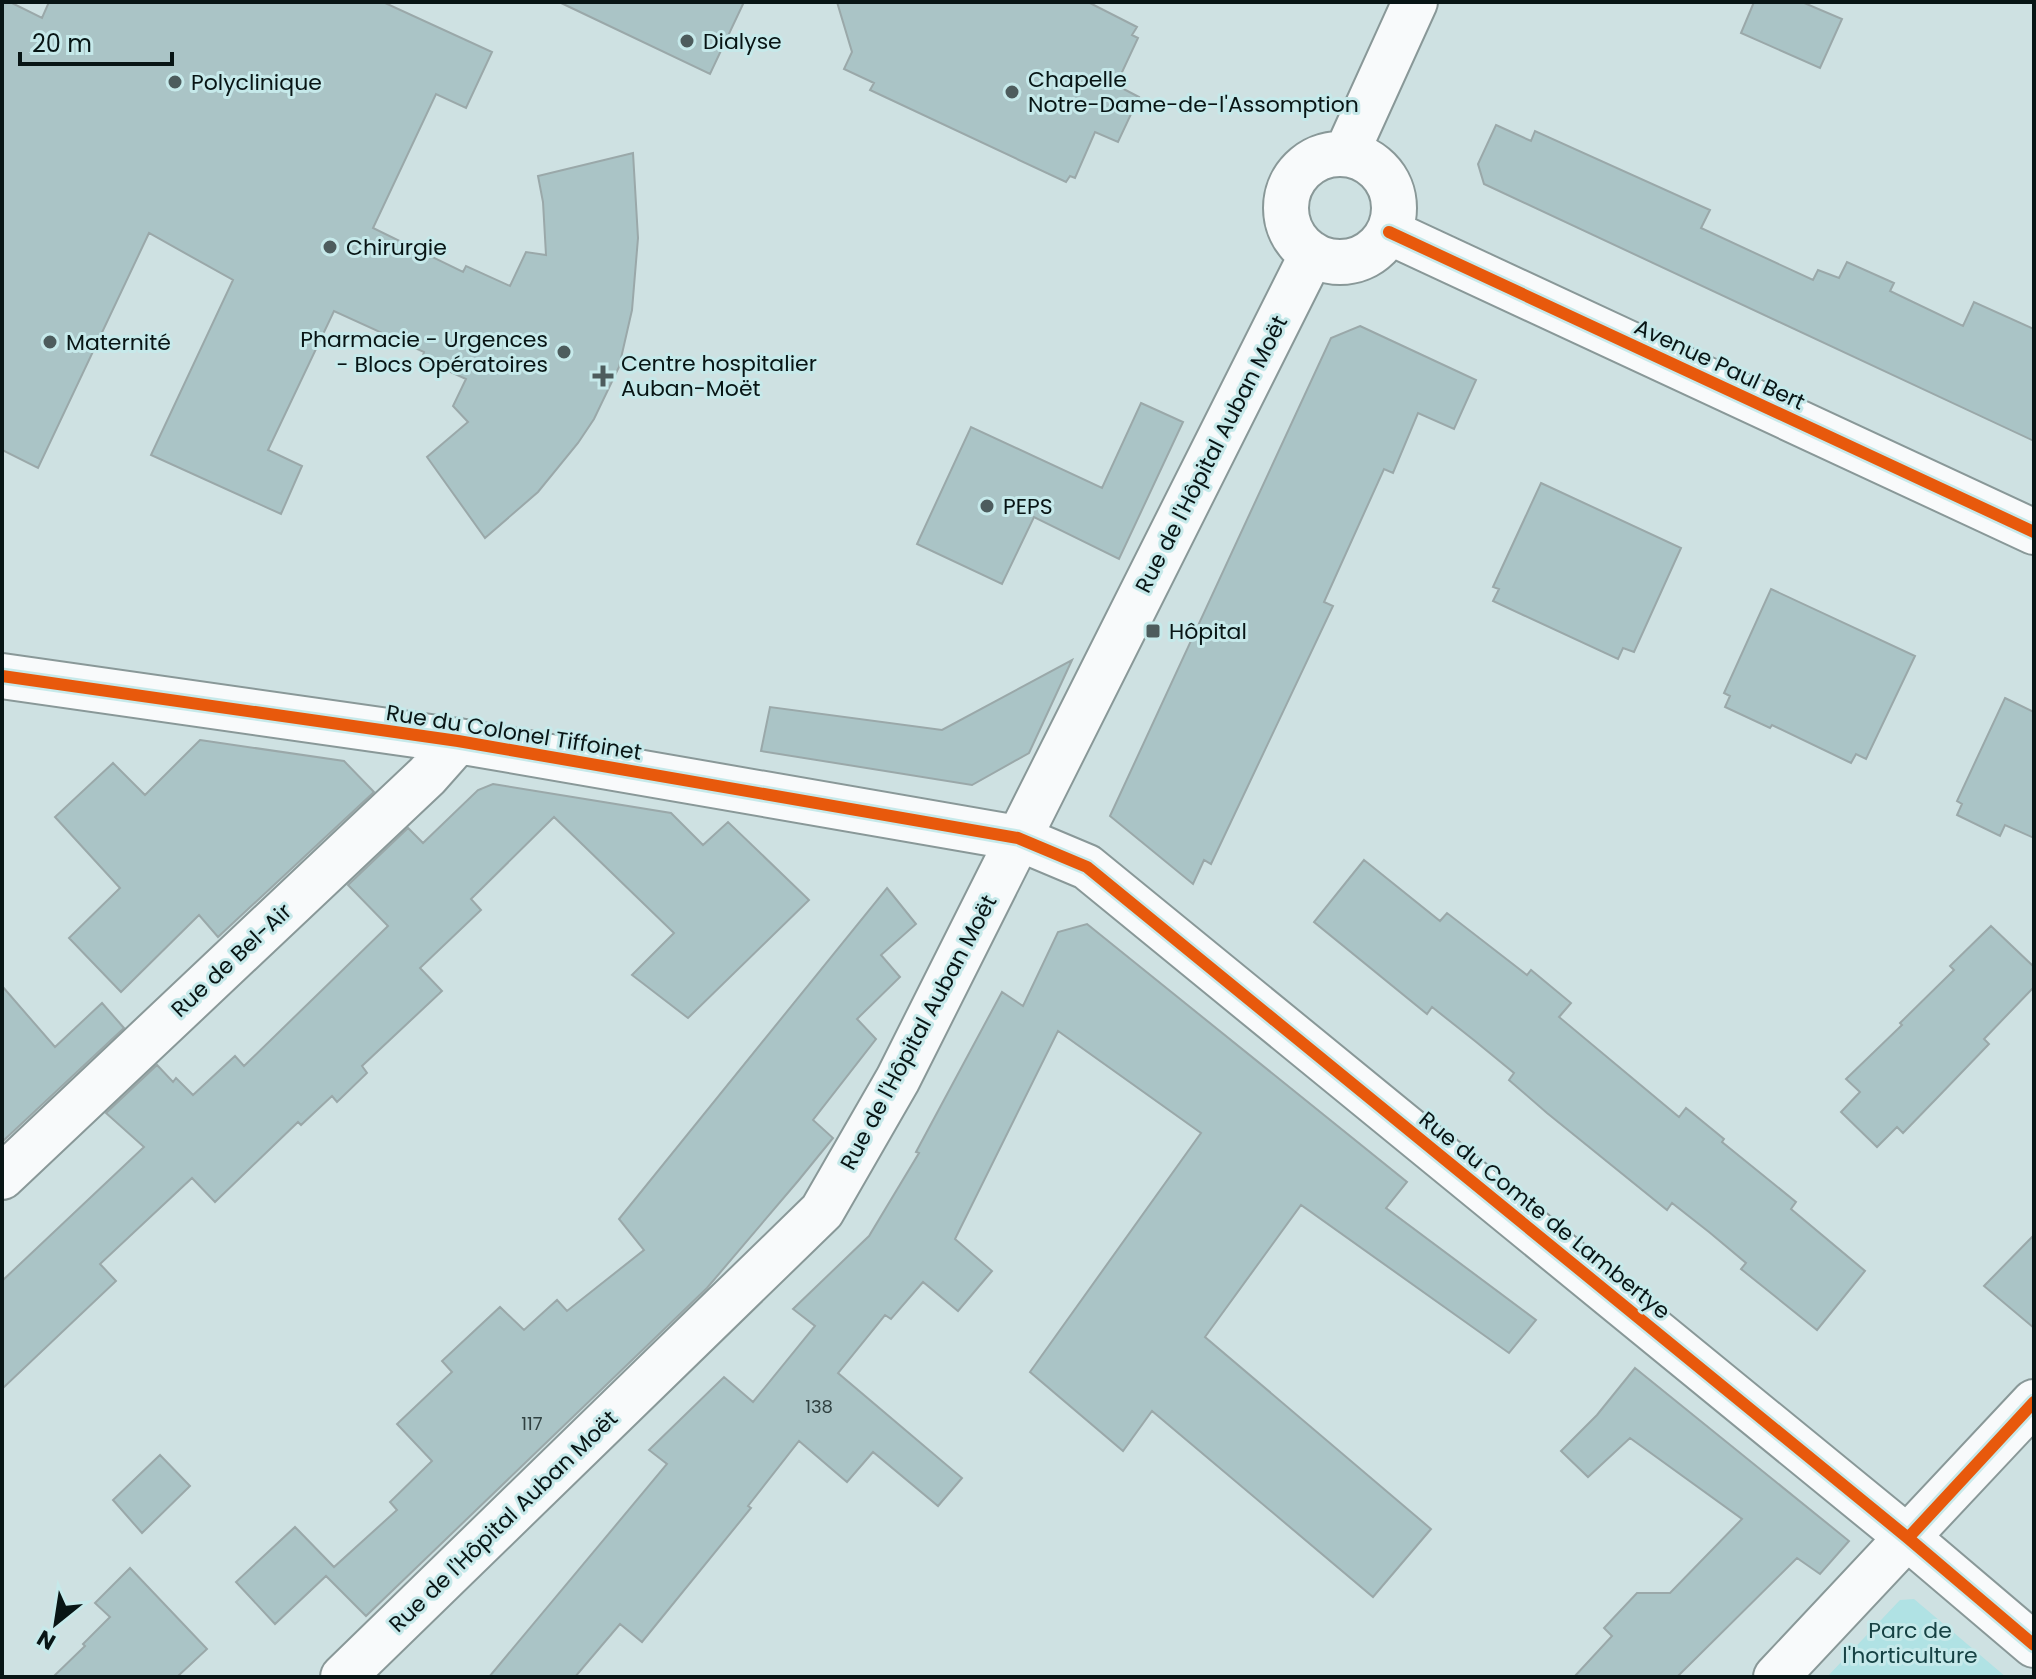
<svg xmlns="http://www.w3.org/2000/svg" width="2036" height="1679" font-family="Poppins,sans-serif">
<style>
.green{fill:#b0e2e4}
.building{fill:#aac4c6;stroke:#9aa8a9;stroke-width:2}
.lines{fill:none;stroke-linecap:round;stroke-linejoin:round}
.minor-casing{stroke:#899898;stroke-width:48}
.major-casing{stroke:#899898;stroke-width:48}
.minor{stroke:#f8fafb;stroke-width:44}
.major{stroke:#f8fafb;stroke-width:44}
.cycleway-casing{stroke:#c6e9ea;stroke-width:17}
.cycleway{stroke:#e8590c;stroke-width:12}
.poi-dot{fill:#4d5c5d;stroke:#c6e9ea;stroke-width:3}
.labels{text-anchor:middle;stroke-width:6;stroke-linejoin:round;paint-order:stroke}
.number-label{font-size:18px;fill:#304141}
.poi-label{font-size:22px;fill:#081515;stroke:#c6e9ea;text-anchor:start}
.street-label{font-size:22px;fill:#081515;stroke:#c6e9ea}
.park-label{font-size:22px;fill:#164244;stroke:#c6e9ea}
</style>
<rect width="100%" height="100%" fill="#cee1e2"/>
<path class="green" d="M1914,1599L2006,1677H1827L1900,1600Z"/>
<path class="building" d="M2,2H10L42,18L49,2H383L492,52L466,108L436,94L373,228L463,272L466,266L510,286L526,252L546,255L543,202L538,176L633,153L638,238L632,310L619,367L594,419L578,443L538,492L485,538L427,457L468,422L453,406L466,379L422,359L424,352L334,311L268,450L302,466L281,514L151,455L233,280L149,233L38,468L2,450Z
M559,2H744L710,74Z
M837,2H1088L1137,27L1132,35L1138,38L1116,85L1139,97L1118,142L1095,132L1075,178L1070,176L1066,182L870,90L874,83L844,69L852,52Z
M1754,2H1802L1842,19L1820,68L1741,33Z
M1496,125L1531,141L1535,131L1710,210L1701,228L1813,280L1818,270L1839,278L1847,262L1894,283L1890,291L1963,326L1974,302L2034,329V441L1484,184L1478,164Z
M1360,326L1476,380L1454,429L1418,413L1393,473L1384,469L1324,602L1333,606L1211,864L1204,860L1193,884L1110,816L1331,338Z
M1141,403L1183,422L1119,559L1034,517L1002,584L917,544L971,427L1102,488Z
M1541,483L1681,548L1634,652L1623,648L1618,659L1493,601L1499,589L1493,587Z
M1771,589L1915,656L1866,759L1856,754L1851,763L1772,725L1770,728L1725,707L1730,696L1724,693Z
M1072,660L1029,753L972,785L761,751L770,707L942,730Z
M2005,698L2034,712V838L2005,825L2000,836L1957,815L1962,804L1957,801Z
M200,740L344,761L374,792L218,937L199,915L121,992L69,938L120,888L55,817L113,763L145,795Z
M493,784L671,813L703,845L728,822L809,900L688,1018L632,975L674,933L554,817L471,899L481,910L420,968L442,991L362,1066L367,1073L337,1102L332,1096L301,1125L298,1122L215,1202L192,1178L100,1264L116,1281L2,1389V1281L144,1147L106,1113L157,1065L173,1082L176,1078L193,1095L235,1056L244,1066L388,926L348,885L408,828L423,843L478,790Z
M1364,860L1440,921L1447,913L1527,975L1531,970L1571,1003L1559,1017L1679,1117L1686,1108L1724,1139L1722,1142L1796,1202L1791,1209L1865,1271L1817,1330L1741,1269L1746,1263L1709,1232L1672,1203L1667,1210L1547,1113L1509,1080L1514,1073L1475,1041L1432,1007L1427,1014L1314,922Z
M887,888L916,924L881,955L900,977L857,1019L876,1039L813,1120L833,1138L798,1181L707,1288L366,1616L326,1576L275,1624L236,1582L295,1527L334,1567L397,1510L390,1502L432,1461L397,1424L452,1372L442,1361L500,1307L524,1330L557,1300L567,1311L644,1250L619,1219Z
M1087,924L1407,1182L1386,1208L1536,1320L1509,1353L1301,1205L1205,1337L1431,1529L1373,1597L1152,1411L1123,1451L1030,1372L1201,1133L1058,1031L955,1239L992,1271L958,1311L923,1282L891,1319L885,1315L838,1373L962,1478L938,1506L873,1452L847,1482L799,1441L748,1506L751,1508L642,1642L620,1624L575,1677H489L667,1464L649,1450L724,1377L753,1402L815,1326L793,1309L869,1236L919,1153L916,1152L1002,992L1023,1006L1058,932Z
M1991,926L2034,967V987L1984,1039L1989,1044L1937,1098L1903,1133L1897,1127L1877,1147L1841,1112L1860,1092L1846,1079L1902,1025L1900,1023L1954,970L1950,966Z
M2,986L55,1047L102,1003L124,1028L2,1142Z
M2034,1235V1328L1984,1286Z
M1635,1368L1849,1541L1820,1574L1797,1558L1677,1677H1574L1612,1636L1604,1628L1637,1593H1670L1742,1519L1630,1438L1588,1477L1561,1451L1597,1415Z
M160,1455L190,1486L142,1533L113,1500Z
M130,1568L207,1649L177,1677H53L85,1646L83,1644L110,1617L95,1603Z"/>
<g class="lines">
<g class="minor-casing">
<path id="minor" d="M2,676L458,741L1018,838L1087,867L1908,1538L2034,1645
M2,1177L427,776L458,741
M1776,1677L2034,1402"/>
</g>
<g class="major-casing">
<path id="major" d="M1346,154L1415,2
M1286 208a54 54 0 1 1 108 0a54 54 0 1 1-108 0Z
M1389,232L2034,532
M343,1677L822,1211L898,1079L1312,254"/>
</g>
<use href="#minor" class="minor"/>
<use href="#major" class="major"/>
<g class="cycleway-casing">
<path id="cycleway" d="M1389,232L2034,532
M2,676L458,741L1018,838L1087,867L1908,1538L2034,1645
M1908,1538L2034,1402"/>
</g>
<use href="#cycleway" class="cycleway"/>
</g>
<g class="poi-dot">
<circle cx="687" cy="41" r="8"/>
<circle cx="175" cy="82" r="8"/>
<circle cx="1012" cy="92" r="8"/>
<circle cx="330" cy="247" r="8"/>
<circle cx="50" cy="342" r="8"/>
<circle cx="564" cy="352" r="8"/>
<path d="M599 364h8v8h8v8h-8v8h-8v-8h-8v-8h8z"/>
<circle cx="987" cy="506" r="8"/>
<rect x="1145" y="623" width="16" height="16" rx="4"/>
</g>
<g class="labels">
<g class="number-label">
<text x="819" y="1413">138</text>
<text x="532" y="1430">117</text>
</g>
<g class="poi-label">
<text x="703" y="49">Dialyse</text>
<text x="1028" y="87">Chapelle<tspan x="1028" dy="25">Notre-Dame-de-l'Assomption</tspan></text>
<text x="191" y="90">Polyclinique</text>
<text x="346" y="255">Chirurgie</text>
<text x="548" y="347" text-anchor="end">Pharmacie - Urgences<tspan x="548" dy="25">- Blocs Opératoires</tspan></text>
<text x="66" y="350">Maternité</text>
<text x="621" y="371">Centre hospitalier<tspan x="621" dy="25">Auban-Moët</tspan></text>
<text x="1003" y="514">PEPS</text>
<text x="1169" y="639">Hôpital</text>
</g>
<g class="street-label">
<text transform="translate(1720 364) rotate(25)" y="8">Avenue Paul Bert</text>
<text transform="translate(1211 454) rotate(-63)" y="8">Rue de l'Hôpital Auban Moët</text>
<text transform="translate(514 732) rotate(9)" y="8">Rue du Colonel Tiffoinet</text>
<text transform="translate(231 960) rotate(-43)" y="8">Rue de Bel-Air</text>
<text transform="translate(918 1032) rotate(-62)" y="8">Rue de l'Hôpital Auban Moët</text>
<text transform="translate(1545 1215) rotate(39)" y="8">Rue du Comte de Lambertye</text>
<text transform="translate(503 1521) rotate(-44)" y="8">Rue de l'Hôpital Auban Moët</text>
</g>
<g class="park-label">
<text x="1910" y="1638">Parc de<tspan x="1910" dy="25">l'horticulture</tspan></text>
</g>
</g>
<rect width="2036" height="1679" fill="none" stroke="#081515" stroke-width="8"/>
<g transform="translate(56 1623) rotate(210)" stroke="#c6e9ea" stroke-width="6" paint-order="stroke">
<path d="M0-6L14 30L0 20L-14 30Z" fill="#081515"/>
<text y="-12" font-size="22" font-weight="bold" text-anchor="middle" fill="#081515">N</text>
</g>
<path d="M20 52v12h152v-12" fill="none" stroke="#081515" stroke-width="4"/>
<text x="32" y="52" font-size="24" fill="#081515" stroke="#c6e9ea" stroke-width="6" paint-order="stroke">20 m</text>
</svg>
